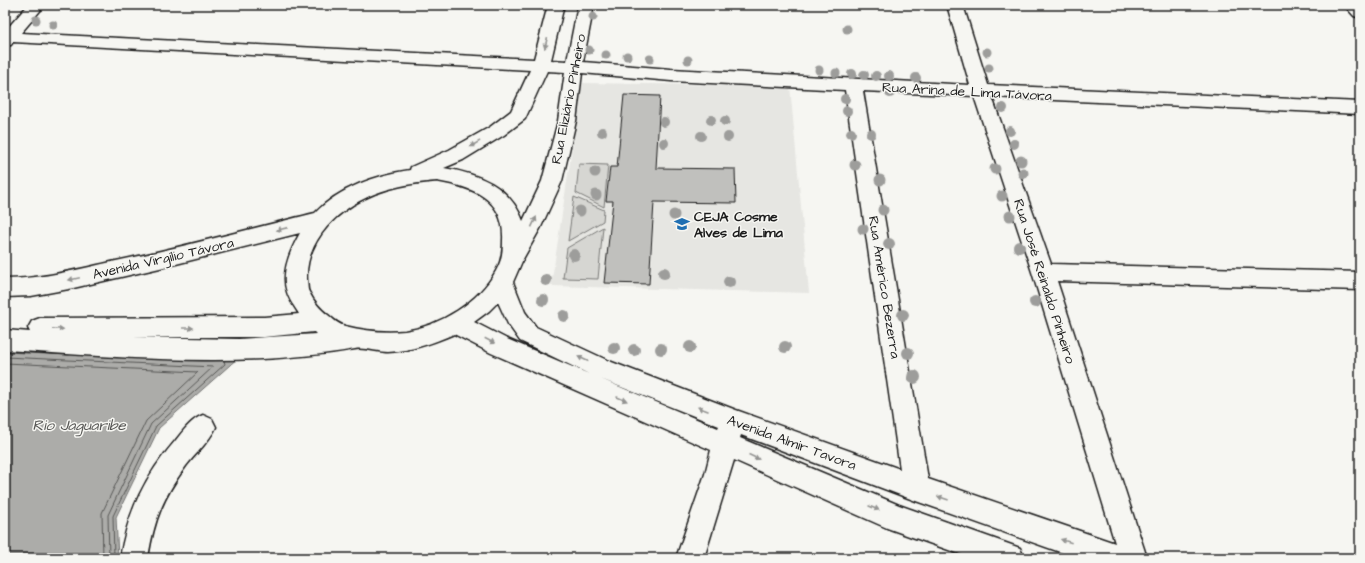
<svg xmlns="http://www.w3.org/2000/svg" width="1365" height="563" font-family="'Architects Daughter',sans-serif">
<style>
.built{fill:#e6e6e2}
.green{fill:#d6d6d2;stroke:#797977}
.water{fill:#acaca9;stroke:#727271}
.lines{fill:none;stroke-linecap:round;stroke-linejoin:round}
.shore{stroke:#565654;stroke-width:1}
.building{fill:#c0c0bd;stroke:#1c1c1c}
.minor-casing{stroke:#1c1c1c;stroke-width:3}
.minor{fill:#f6f6f2;fill-rule:evenodd}
.tree{fill:#9d9d9b}
.oneway{fill:#949492}
.labels{text-anchor:middle;stroke-width:3;stroke-linejoin:round;paint-order:stroke}
.street-label{font-size:14px;fill:#1c1c1c;stroke:#f6f6f2}
.poi-label{font-size:14px;font-weight:bold;fill:#1c1c1c;stroke:#f6f6f2;text-anchor:start}
.water-label{font-size:15px;font-style:italic;fill:#565654;stroke:#f6f6f2}
</style>
<rect width="100%" height="100%" fill="#f6f6f2"/>
<filter id="ink" filterUnits="userSpaceOnUse"><feTurbulence type="fractalNoise" baseFrequency=".025" numOctaves="2"/><feDisplacementMap in="SourceGraphic" scale="8" xChannelSelector="R" yChannelSelector="G"/><feConvolveMatrix kernelMatrix="1 2 1 2 8 2 1 2 1" color-interpolation-filters="sRGB"/></filter>
<g filter="url(#ink)">
<path class="built" d="M582,83L790,86L809,293L551,286Z"/>
<path class="green" d="M579,164L608,165L604,207L576,193Z
M574,197L604,210L603,221L568,241Z
M603,227L598,279L563,278L567,248Z"/>
<path class="water" d="M5,348L239,357L159,428L116,517L118,558H5Z"/>
<g class="lines">
<path class="shore" d="M5,352L69,355
M5,357L213,367L151,424L108,515L109,558
M5,363L198,372L146,421L102,513L103,558
M114,558L113,516L156,426L225,364L224,361"/>
</g>
<path class="building" d="M624,95L660,96L656,168L735,169L736,203L654,202L649,284L604,283L613,201H606L610,167H617Z"/>
<g class="lines">
<g class="minor-casing">
<path id="minor" d="M28,5H45L21,33L534,59L548,5H564L551,60L567,61L578,5H594L583,62L671,69L970,85L947,5H963L988,85L1360,102V114L992,97L1051,264L1360,272V290L1057,281L1147,558H1077L916,501L741,435L740,438L899,505L1020,548L1024,558H971L887,528L734,460L704,558H676L705,474L711,450L491,353L454,334C433,343 411,351 388,352C378,352 363,347 355,349C242,369 119,357 5,350V330L30,332L28,328L32,321L40,318L264,317L299,314C295,307 289,300 287,292C280,273 291,249 300,233L160,268L69,289L31,296L5,297V279C43,279 79,269 116,261C183,247 249,229 315,213C339,188 376,175 410,170L411,167L449,150L490,127L511,111L530,70L13,42L11,45L5,46V31ZM547,71L565,72L558,121L542,181L523,221C510,186 479,174 444,168L463,160L504,135L525,119ZM582,73L671,81L845,90L900,469L736,410L609,361L536,327L525,312L513,282L523,259L541,227L562,181L576,121ZM863,91L974,96L1032,272L1115,543L928,479ZM437,181C472,187 505,198 503,240C503,251 502,261 496,271C479,302 440,326 405,331C385,333 365,331 345,326C338,324 334,320 328,315C320,309 314,302 309,292C307,289 308,284 307,280C305,253 322,227 344,211C372,190 403,184 437,181ZM498,302L508,324L520,341L589,374L507,339L474,322L489,311ZM314,332L316,334L239,339L133,337H264ZM601,379L719,426L718,428Z
M1344,5H1360V18L1354,16Z
M203,415L212,419L216,427C209,442 196,453 186,466C163,497 154,520 148,558H120C128,511 145,476 176,440C184,430 191,420 203,415Z"/>
</g>
<use href="#minor" class="minor"/>
</g>
<g class="tree">
<circle cx="593" cy="17" r="4.5"/>
<circle cx="36" cy="20" r="4.5"/>
<circle cx="53" cy="25" r="4.5"/>
<circle cx="847" cy="29" r="4.5"/>
<circle cx="589" cy="50" r="4.5"/>
<circle cx="987" cy="52" r="4.5"/>
<circle cx="606" cy="55" r="4.5"/>
<circle cx="627" cy="56" r="4.5"/>
<circle cx="650" cy="59" r="4.5"/>
<circle cx="688" cy="60" r="4.5"/>
<circle cx="989" cy="68" r="4.5"/>
<circle cx="819" cy="70" r="4.5"/>
<circle cx="836" cy="73" r="4.5"/>
<circle cx="852" cy="74" r="5"/>
<circle cx="864" cy="75" r="5"/>
<circle cx="876" cy="76" r="5"/>
<circle cx="889" cy="76" r="5"/>
<circle cx="916" cy="78" r="5"/>
<circle cx="890" cy="93" r="5"/>
<circle cx="845" cy="99" r="5"/>
<circle cx="1003" cy="108" r="5"/>
<circle cx="847" cy="111" r="5"/>
<circle cx="711" cy="120" r="5"/>
<circle cx="725" cy="121" r="5"/>
<circle cx="664" cy="122" r="5"/>
<circle cx="1010" cy="131" r="5"/>
<circle cx="602" cy="132" r="5"/>
<circle cx="851" cy="133" r="5"/>
<circle cx="871" cy="134" r="5"/>
<circle cx="701" cy="136" r="5"/>
<circle cx="728" cy="137" r="5"/>
<circle cx="664" cy="143" r="5"/>
<circle cx="1014" cy="144" r="5"/>
<circle cx="1021" cy="161" r="5.5"/>
<circle cx="855" cy="165" r="5.5"/>
<circle cx="995" cy="169" r="5.5"/>
<circle cx="595" cy="172" r="5.5"/>
<circle cx="1023" cy="173" r="5.5"/>
<circle cx="880" cy="180" r="5.5"/>
<circle cx="596" cy="195" r="5.5"/>
<circle cx="1002" cy="196" r="5.5"/>
<circle cx="883" cy="210" r="5.5"/>
<circle cx="580" cy="211" r="5.5"/>
<circle cx="674" cy="215" r="5.5"/>
<circle cx="1010" cy="216" r="5.5"/>
<circle cx="863" cy="229" r="5.5"/>
<circle cx="889" cy="244" r="6"/>
<circle cx="1019" cy="247" r="6"/>
<circle cx="574" cy="255" r="6"/>
<circle cx="664" cy="273" r="6"/>
<circle cx="546" cy="280" r="6"/>
<circle cx="729" cy="282" r="6"/>
<circle cx="543" cy="300" r="6"/>
<circle cx="1035" cy="302" r="6"/>
<circle cx="903" cy="315" r="6"/>
<circle cx="564" cy="316" r="6"/>
<circle cx="690" cy="347" r="6"/>
<circle cx="785" cy="347" r="6"/>
<circle cx="614" cy="348" r="6"/>
<circle cx="661" cy="349" r="6"/>
<circle cx="634" cy="350" r="6"/>
<circle cx="908" cy="353" r="6"/>
<circle cx="914" cy="377" r="7"/>
</g>
<defs><path id="oneway-solid" d="M-6-.8H1V-3.2L6.5 0L1 3.2V.8H-6Z"/></defs>
<g class="oneway">
<use href="#oneway-solid" transform="translate(546 43) rotate(104)"/>
<use href="#oneway-solid" transform="translate(475 144) rotate(149)"/>
<use href="#oneway-solid" transform="translate(534 222) rotate(-65)"/>
<use href="#oneway-solid" transform="translate(282 229) rotate(167)"/>
<use href="#oneway-solid" transform="translate(74 279) rotate(168)"/>
<use href="#oneway-solid" transform="translate(188 328)"/>
<use href="#oneway-solid" transform="translate(58 329) rotate(2)"/>
<use href="#oneway-solid" transform="translate(490 341) rotate(27)"/>
<use href="#oneway-solid" transform="translate(583 359) rotate(-155)"/>
<use href="#oneway-solid" transform="translate(622 399) rotate(23)"/>
<use href="#oneway-solid" transform="translate(703 409) rotate(-159)"/>
<use href="#oneway-solid" transform="translate(754 457) rotate(24)"/>
<use href="#oneway-solid" transform="translate(943 498) rotate(-161)"/>
<use href="#oneway-solid" transform="translate(874 508) rotate(23)"/>
<use href="#oneway-solid" transform="translate(1066 541) rotate(-162)"/>
</g>
</g>
<defs>
<g id="school-bare" transform="scale(1.2)"><path d="M0-5L7-2L0 1L-7-2ZM-4 1L0 2.5L4 1V4Q0 6-4 4Z" fill="#1f6fb2" stroke="#f6f6f2" stroke-width="2.5" paint-order="stroke"/></g>
</defs>
<g fill-rule="evenodd">
<use href="#school-bare" x="682" y="224"/>
</g>
<g class="labels">
<g class="street-label">
<text transform="translate(967 91) rotate(3)" y="5">Rua Arina de Lima Távora</text>
<text transform="translate(568 99) rotate(-79)" y="5">Rua Eliziário Pinheiro</text>
<text transform="translate(163 258) rotate(-13)" y="5">Avenida Virgílio Távora</text>
<text transform="translate(1045 281) rotate(72)" y="5">Rua José Reinaldo Pinheiro</text>
<text transform="translate(885 287) rotate(81)" y="5">Rua Américo Bezerra</text>
<text transform="translate(792 442) rotate(20)" y="5">Avenida Almir Tavora</text>
</g>
<g class="poi-label">
<text x="694" y="221">CEJA Cosme<tspan x="694" dy="16">Alves de Lima</tspan></text>
</g>
<g class="water-label">
<text x="79" y="430">Rio Jaguaribe</text>
</g>
</g>
<rect width="1365" height="563" fill="none" stroke="#f6f6f2" stroke-width="20"/>
<rect x="10" y="10" width="1345" height="543" fill="none" stroke="#1c1c1c" stroke-width="1.5" filter="url(#ink)"/>
</svg>
